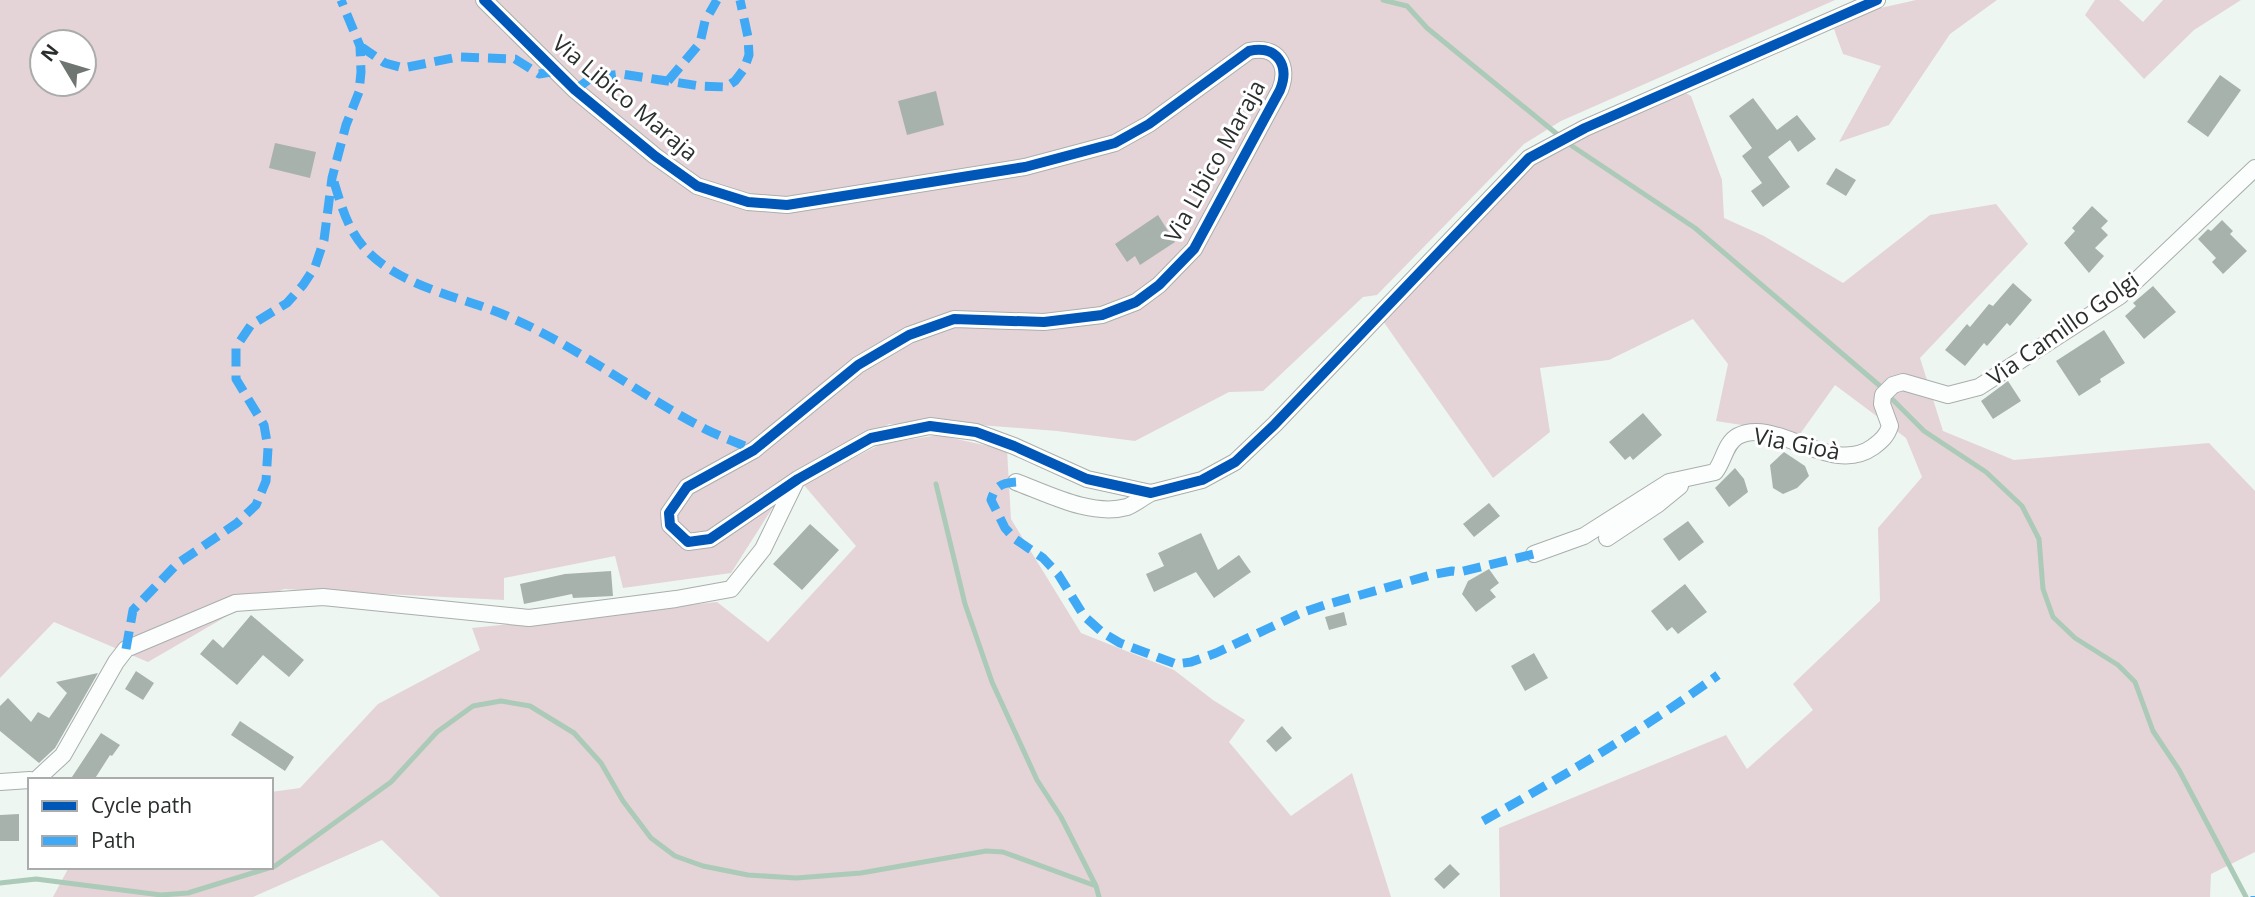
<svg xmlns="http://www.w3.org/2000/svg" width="2255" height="897" font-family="'Open Sans',sans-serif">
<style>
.green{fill:#e4d4d7;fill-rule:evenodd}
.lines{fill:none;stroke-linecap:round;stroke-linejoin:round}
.stream{stroke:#accab8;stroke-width:5}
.building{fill:#a8b2ac}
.minor-casing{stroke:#a9afab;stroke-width:18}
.minor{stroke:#fcfefd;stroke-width:16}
.quiet{stroke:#3fa9f5;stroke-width:9;stroke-dasharray:18 9;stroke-linecap:butt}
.cycleway-casing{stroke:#fff;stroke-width:15}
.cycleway{stroke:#0057b8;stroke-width:10}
.labels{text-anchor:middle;stroke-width:6;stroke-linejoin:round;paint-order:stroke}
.street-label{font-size:23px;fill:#2a2f2c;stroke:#fff}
</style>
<rect width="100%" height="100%" fill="#eef6f1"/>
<path class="green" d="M0,0H1835L1561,121L1524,144L1377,295L1363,297L1263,391L1229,392L1135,441L1057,431L953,423L889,424L796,471L731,573L623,588L615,556L504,578V600L284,589L239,609L148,662L54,622L0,678ZM42,42H84V84H42Z
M1916,0H1997L1950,34L1889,125L1839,142L1881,66L1843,54L1834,29L1876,9Z
M2095,0H2119L2143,22L2163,0H2241L2194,30L2144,79L2085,15Z
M1682,91L1691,96L1722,180L1724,218L1764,236L1843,283L1930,215L1996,204L2028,244L1920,358L1943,431L2014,460L2209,443L2255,491V852L2211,874L2210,897H1500L1499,828L1726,735L1747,769L1813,710L1793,684L1880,601L1878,528L1922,477L1906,438L1835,385L1800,434L1716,421L1728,364L1693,319L1609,360L1540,368L1550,432L1493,478L1383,321L1527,169L1578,136Z
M938,435L1007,450L1011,519L1081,633L1174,670L1213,700L1245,720L1229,742L1291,816L1352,773L1391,897H440L382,840L253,897H53L69,867H271V792L300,788L378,704L480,650L472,628L717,602L768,642L856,546L803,484L881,444Z"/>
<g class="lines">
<path class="stream" d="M1383,0L1407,6L1427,28L1557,134
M1572,146L1695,228L1880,386
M1893,400L1924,431L1986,472L2022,506L2039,539L2043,589L2053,617L2075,638L2118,665L2135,682L2153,731L2179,770L2246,897
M936,484L965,604L992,682L1037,780L1061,817L1096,886L1099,897
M0,883L36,879L161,895L188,893L275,866L391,782L437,732L473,706L501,701L530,706L574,733L601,763L623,801L651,838L675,856L703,866L748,875L796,878L861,873L986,851L1003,852L1096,886"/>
</g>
<path class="building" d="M2220,75L2241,90L2208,137L2187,122Z
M936,91L944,125L907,135L898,101Z
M1753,98L1777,130L1797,115L1816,139L1798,152L1790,140L1768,157L1790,187L1763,207L1751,191L1762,183L1742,156L1752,148L1729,116Z
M275,143L316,152L310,178L269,168Z
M1836,168L1856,180L1846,196L1826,184Z
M2092,206L2108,221L2101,228L2108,235L2095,248L2104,256L2089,273L2064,243L2075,231L2072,228Z
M1158,215L1175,242L1140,265L1135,256L1127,262L1115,244Z
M2222,220L2233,231L2230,234L2247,251L2223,274L2212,262L2216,258L2198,239L2208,229L2211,231Z
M2013,283L2032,300L2010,326L2007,323L1987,346L1984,343L1965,366L1945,350L1967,324L1970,327L1989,304L1993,306Z
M2153,286L2176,312L2144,339L2125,316L2136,306L2133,303Z
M2104,330L2125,363L2100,379L2101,382L2079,396L2056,361Z
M2008,381L2021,401L1993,419L1981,401Z
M1643,413L1662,435L1633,460L1630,456L1625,460L1609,442Z
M1784,452L1805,466L1809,476L1797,488L1783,494L1773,488L1770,465Z
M1735,468L1744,479L1748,492L1729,507L1715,488Z
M1489,503L1500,516L1474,537L1463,524Z
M1688,521L1704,542L1679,561L1663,539Z
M810,524L839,550L802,590L773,564Z
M1201,533L1218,570L1239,555L1251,572L1214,598L1196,572L1154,592L1146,574L1164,566L1158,553Z
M1489,569L1499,583L1490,590L1496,597L1476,612L1462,594L1468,581Z
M611,571L613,596L573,598L572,594L524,604L520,584L565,574Z
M1685,584L1707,612L1678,634L1672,627L1667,631L1651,611Z
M1344,612L1347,625L1329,630L1325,617Z
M251,615L304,660L289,677L263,655L237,685L200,654L213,639L223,648Z
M1534,653L1548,678L1525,691L1511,666Z
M136,671L154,683L143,700L125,689Z
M98,673L55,748L39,763L0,731V706L8,698L31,722L38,712L49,718L67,693L56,682Z
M240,721L294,757L285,771L231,735Z
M1282,726L1292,738L1276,752L1266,741Z
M101,733L120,745L112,756L110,755L94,780H70Z
M19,814V841H0V815Z
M1450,864L1460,874L1444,889L1434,879Z"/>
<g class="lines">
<g class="minor-casing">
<path id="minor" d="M484,0L575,90L655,156L697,186L748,202L787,205L1025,167L1115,143L1149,124L1249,51C1277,45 1290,65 1280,90L1194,249L1159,285L1136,302L1102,315L1044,322L954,319L909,335L858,365L754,450L687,487L669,513L670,525L688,542L710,539L798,479L871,438L930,426L976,432L1014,446L1087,479L1151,493L1202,480L1235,462L1275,424L1529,158L1585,128L1877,0
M1016,482C1048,494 1092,517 1127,507C1135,504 1143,497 1151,493
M1607,538L1658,504L1680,486
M1534,554L1584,536L1669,482L1715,472C1724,461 1725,443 1738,436C1776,416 1831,477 1873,447C1881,441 1887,436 1890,426L1882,404L1883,395L1893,385L1903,382L1948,395L1979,387L2120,296L2255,168
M36,780L63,755L116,662L126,649L235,603L323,597L529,618L676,599L731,589L763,549L796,481
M0,782L30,780"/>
</g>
<use href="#minor" class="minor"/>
<path class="quiet" d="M360,46L385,63L403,68L458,57L515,59L539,74L557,71
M668,81L700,43L705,21L717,0
M575,90L591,78L621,74L700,86L726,87L735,81L744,69L749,55L748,37L740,0
M334,182C345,218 352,243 385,266C421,291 467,299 507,316C577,346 638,394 705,429C721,437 738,443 754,450
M1016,482C1001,483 995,486 991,500L1005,528L1015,539L1043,558L1058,574L1084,616L1103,633L1120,643L1176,664L1191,662L1216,653L1301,613L1325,605L1431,575L1452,571L1460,572L1534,554
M126,649L133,610L177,564L237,523L256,505L266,481L268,448L264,425L236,379V347L251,325L287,303L303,285L315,267L324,240L332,178L346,125L359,92L361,72L360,46L341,0
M1483,821C1563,776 1643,730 1718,675
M2255,897V896"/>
<g class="cycleway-casing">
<path id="cycleway" d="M484,0L575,90L655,156L697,186L748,202L787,205L1025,167L1115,143L1149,124L1249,51C1277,45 1290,65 1280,90L1194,249L1159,285L1136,302L1102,315L1044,322L954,319L909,335L858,365L754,450L687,487L669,513L670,525L688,542L710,539L798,479L871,438L930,426L976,432L1014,446L1087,479L1151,493L1202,480L1235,462L1275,424L1529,158L1585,128L1877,0"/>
</g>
<use href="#cycleway" class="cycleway"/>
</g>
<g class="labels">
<g class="street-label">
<text transform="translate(625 98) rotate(40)" y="8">Via Libico Maraja</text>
<text transform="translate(1215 161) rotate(-61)" y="8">Via Libico Maraja</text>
<text transform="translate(2063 329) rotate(-35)" y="8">Via Camillo Golgi</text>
<text transform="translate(1797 444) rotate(11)" y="8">Via Gioà</text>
</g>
</g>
<rect x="28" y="778" width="245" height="91" fill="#ffffff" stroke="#aaacab" stroke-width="2"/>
<rect x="42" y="801" width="35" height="10" fill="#0057b8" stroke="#aaacab" stroke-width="2"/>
<text x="91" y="813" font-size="21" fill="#2a2f2c">Cycle path</text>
<rect x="42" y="836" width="35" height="10" fill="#3fa9f5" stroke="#aaacab" stroke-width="2"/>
<text x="91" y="848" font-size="21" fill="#2a2f2c">Path</text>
<g transform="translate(63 63) rotate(308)"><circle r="33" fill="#ffffff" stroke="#aaacab" stroke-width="2"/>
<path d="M0-5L12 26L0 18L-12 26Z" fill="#6f7571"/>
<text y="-10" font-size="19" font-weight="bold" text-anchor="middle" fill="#2a2f2c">N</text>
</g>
</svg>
